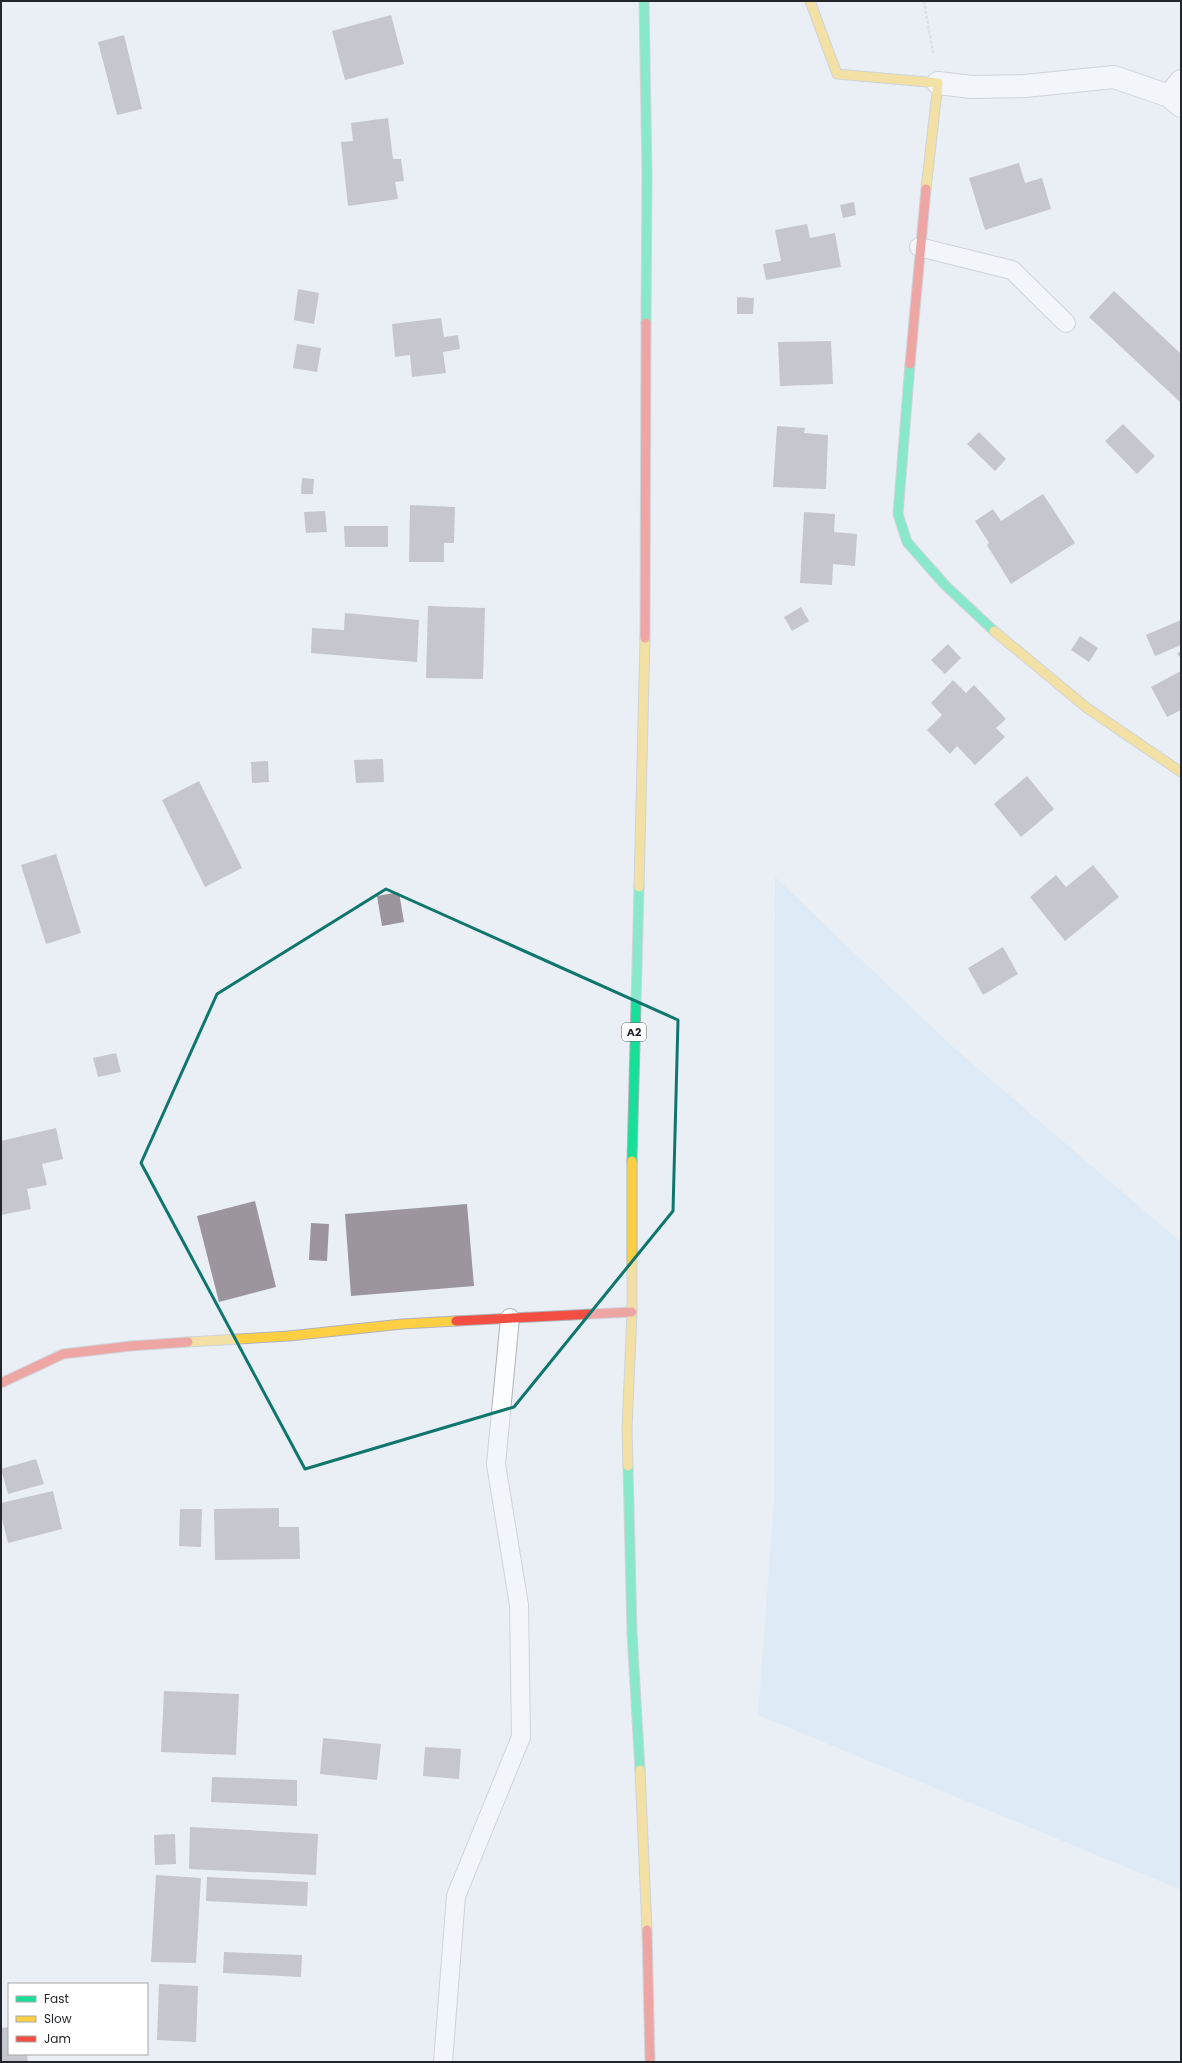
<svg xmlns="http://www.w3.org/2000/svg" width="1182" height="2063" font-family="Poppins,sans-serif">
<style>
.green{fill:#d2e5f8}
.building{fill:#9c959e}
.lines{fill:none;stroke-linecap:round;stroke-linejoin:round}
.lane-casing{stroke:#b0b3b7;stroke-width:20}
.street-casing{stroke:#b0b3b7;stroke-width:24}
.fast-casing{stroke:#b0b3b7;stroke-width:11}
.slow-casing{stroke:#b0b3b7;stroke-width:11}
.jam-casing{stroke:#b0b3b7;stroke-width:11}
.path{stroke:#cdcfd1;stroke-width:2.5;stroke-dasharray:3 2;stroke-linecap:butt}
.lane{stroke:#fcfdfe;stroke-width:18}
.street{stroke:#fcfdfe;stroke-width:22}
.fast{stroke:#16e098;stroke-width:9}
.slow{stroke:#ffcf43;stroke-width:9}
.jam{stroke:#f24e42;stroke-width:9}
.marked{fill:none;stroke:#0f766e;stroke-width:3;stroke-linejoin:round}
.labels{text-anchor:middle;stroke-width:4;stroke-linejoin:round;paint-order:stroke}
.shield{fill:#fff;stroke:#65676a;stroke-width:1}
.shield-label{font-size:11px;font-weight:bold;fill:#23262a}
</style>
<rect width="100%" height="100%" fill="#eaeff5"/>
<path class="green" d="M775,877L953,1047L1181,1242V1890L758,1715L774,1501Z"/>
<path class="building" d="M391,15L404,64L345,80L332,31Z
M124,35L142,109L117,115L98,42Z
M388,118L393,159H401L404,181L395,182L398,199L348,206L341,142L353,141L351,123Z
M1019,163L1025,183L1042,178L1051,209L985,230L969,178Z
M854,202L856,215L843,218L840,205Z
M807,224L810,238L835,233L841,267L766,280L763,264L781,261L775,230Z
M298,289L319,293L314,324L294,320Z
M1114,291L1181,354V403L1089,317Z
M737,297L754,298L753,314H737Z
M441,318L444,337L458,335L460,349L443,352L446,373L412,377L410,355L395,357L392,324Z
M831,341L833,384L780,386L778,342Z
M297,344L321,348L317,372L293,368Z
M1123,424L1155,456L1137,474L1105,441Z
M777,426L805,428L804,433L828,435L826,489L773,487Z
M979,432L1006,459L995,471L967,444Z
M302,478L314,479L313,494H301Z
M1043,494L1075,543L1011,584L987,545L989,543L975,521L993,509L1001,521Z
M410,505L455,507L454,543H444V562H409Z
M325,511L327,532L306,533L304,512Z
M804,512L835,514L834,532L857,534L855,566L833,564L832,585L800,583Z
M344,526H388V547H345Z
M428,606L485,608L483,679L426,678Z
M801,607L809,621L792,631L784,617Z
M345,613L419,620L417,662L311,653L312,628L344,630Z
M1181,620V645L1155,656L1146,635Z
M1080,636L1098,648L1089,662L1071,650Z
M948,644L961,658L945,674L931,660Z
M1181,651V659L1177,653Z
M1181,671V710L1167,717L1151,687Z
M953,680L966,693L974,685L1006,719L996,728L1005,737L975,765L957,746L950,754L927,730L942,715L931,703Z
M383,759L384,782L356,783L354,760Z
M268,761L269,782L252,783L251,762Z
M1027,776L1054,809L1021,837L994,804Z
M199,781L242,868L205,887L162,800Z
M56,854L81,933L46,944L21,865Z
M1093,865L1119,897L1065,941L1030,897L1056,875L1066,887Z
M399,892L404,922L382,926L377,896Z
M1003,947L1018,974L983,995L968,968Z
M116,1053L121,1072L98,1077L93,1058Z
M56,1128L63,1159L42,1164L47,1185L27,1189L31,1209L1,1215V1141Z
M255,1201L276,1287L219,1302L197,1216Z
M467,1204L474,1286L351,1296L345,1214Z
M311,1223L329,1224L327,1261L309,1260Z
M36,1459L44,1484L8,1494L1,1469Z
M53,1491L62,1529L8,1543L1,1515V1503Z
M279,1508V1527H299L300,1559L215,1560L214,1509Z
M180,1509H202L201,1547L179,1546Z
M164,1691L239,1694L236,1755L161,1752Z
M323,1738L381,1744L377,1780L320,1774Z
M425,1747L461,1749L459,1779L423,1776Z
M212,1777L297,1780V1806L211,1802Z
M190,1827L318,1834L316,1875L189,1869Z
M175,1834L176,1864L155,1865L154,1835Z
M156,1875L201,1878L196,1963L151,1962Z
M207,1877L308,1882L307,1906L206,1901Z
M224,1952L302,1955L301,1977L223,1973Z
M159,1984L198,1986L196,2042L157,2040Z
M9,2027V2054H27L28,2062H1V2028Z"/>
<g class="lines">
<g class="lane-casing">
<path id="lane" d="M919,247L1012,270L1066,323
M443,2062L456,1896L521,1737L519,1605L496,1464L510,1318"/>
</g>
<g class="street-casing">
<path id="street" d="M938,83L972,87L1025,86L1114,77L1169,96L1181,106
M1169,96L1181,81"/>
</g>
<g class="fast-casing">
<path id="fast" d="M644,1L647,174L646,323
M910,364L898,514L907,542L945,585L994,631
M632,1161L639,887
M628,1466L632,1633L640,1770"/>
</g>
<g class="slow-casing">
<path id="slow" d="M810,1L837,74L938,83L926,189
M994,631L1087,708L1181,772
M639,887L645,638
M188,1342L289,1336L402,1324L456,1321
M628,1466L627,1429L632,1312V1161
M640,1770L647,1930"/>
</g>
<g class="jam-casing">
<path id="jam" d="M910,364L926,189
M645,638L646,323
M456,1321L632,1312
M1,1383L63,1354L131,1346L188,1342
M647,1930L650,2062"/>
</g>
<path class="path" d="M924,1L933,53"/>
<use href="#lane" class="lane"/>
<use href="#street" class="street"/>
<use href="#fast" class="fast"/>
<use href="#slow" class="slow"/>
<use href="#jam" class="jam"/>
</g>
<path d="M0 0H1182V2063H0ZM386,889L678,1020L673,1211L514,1407L305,1469L141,1163L217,994Z" fill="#eaeff5" fill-opacity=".55" fill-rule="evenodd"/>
<path class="marked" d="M386,889L678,1020L673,1211L514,1407L305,1469L141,1163L217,994Z"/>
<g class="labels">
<rect class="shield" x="622" y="1023" width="24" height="18" rx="3"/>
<g class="shield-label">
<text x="634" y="1036">A2</text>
</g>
</g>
<rect width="1182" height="2063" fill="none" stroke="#23262a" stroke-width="4"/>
<rect x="8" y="1983" width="140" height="72" fill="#ffffff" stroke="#a7a8aa"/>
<rect x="16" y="1996" width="20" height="6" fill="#16e098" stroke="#a7a8aa"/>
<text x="44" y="2003" font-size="12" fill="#23262a">Fast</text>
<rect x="16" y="2016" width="20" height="6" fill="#ffcf43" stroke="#a7a8aa"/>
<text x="44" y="2023" font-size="12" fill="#23262a">Slow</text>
<rect x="16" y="2036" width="20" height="6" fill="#f24e42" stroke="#a7a8aa"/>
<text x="44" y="2043" font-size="12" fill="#23262a">Jam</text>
</svg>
